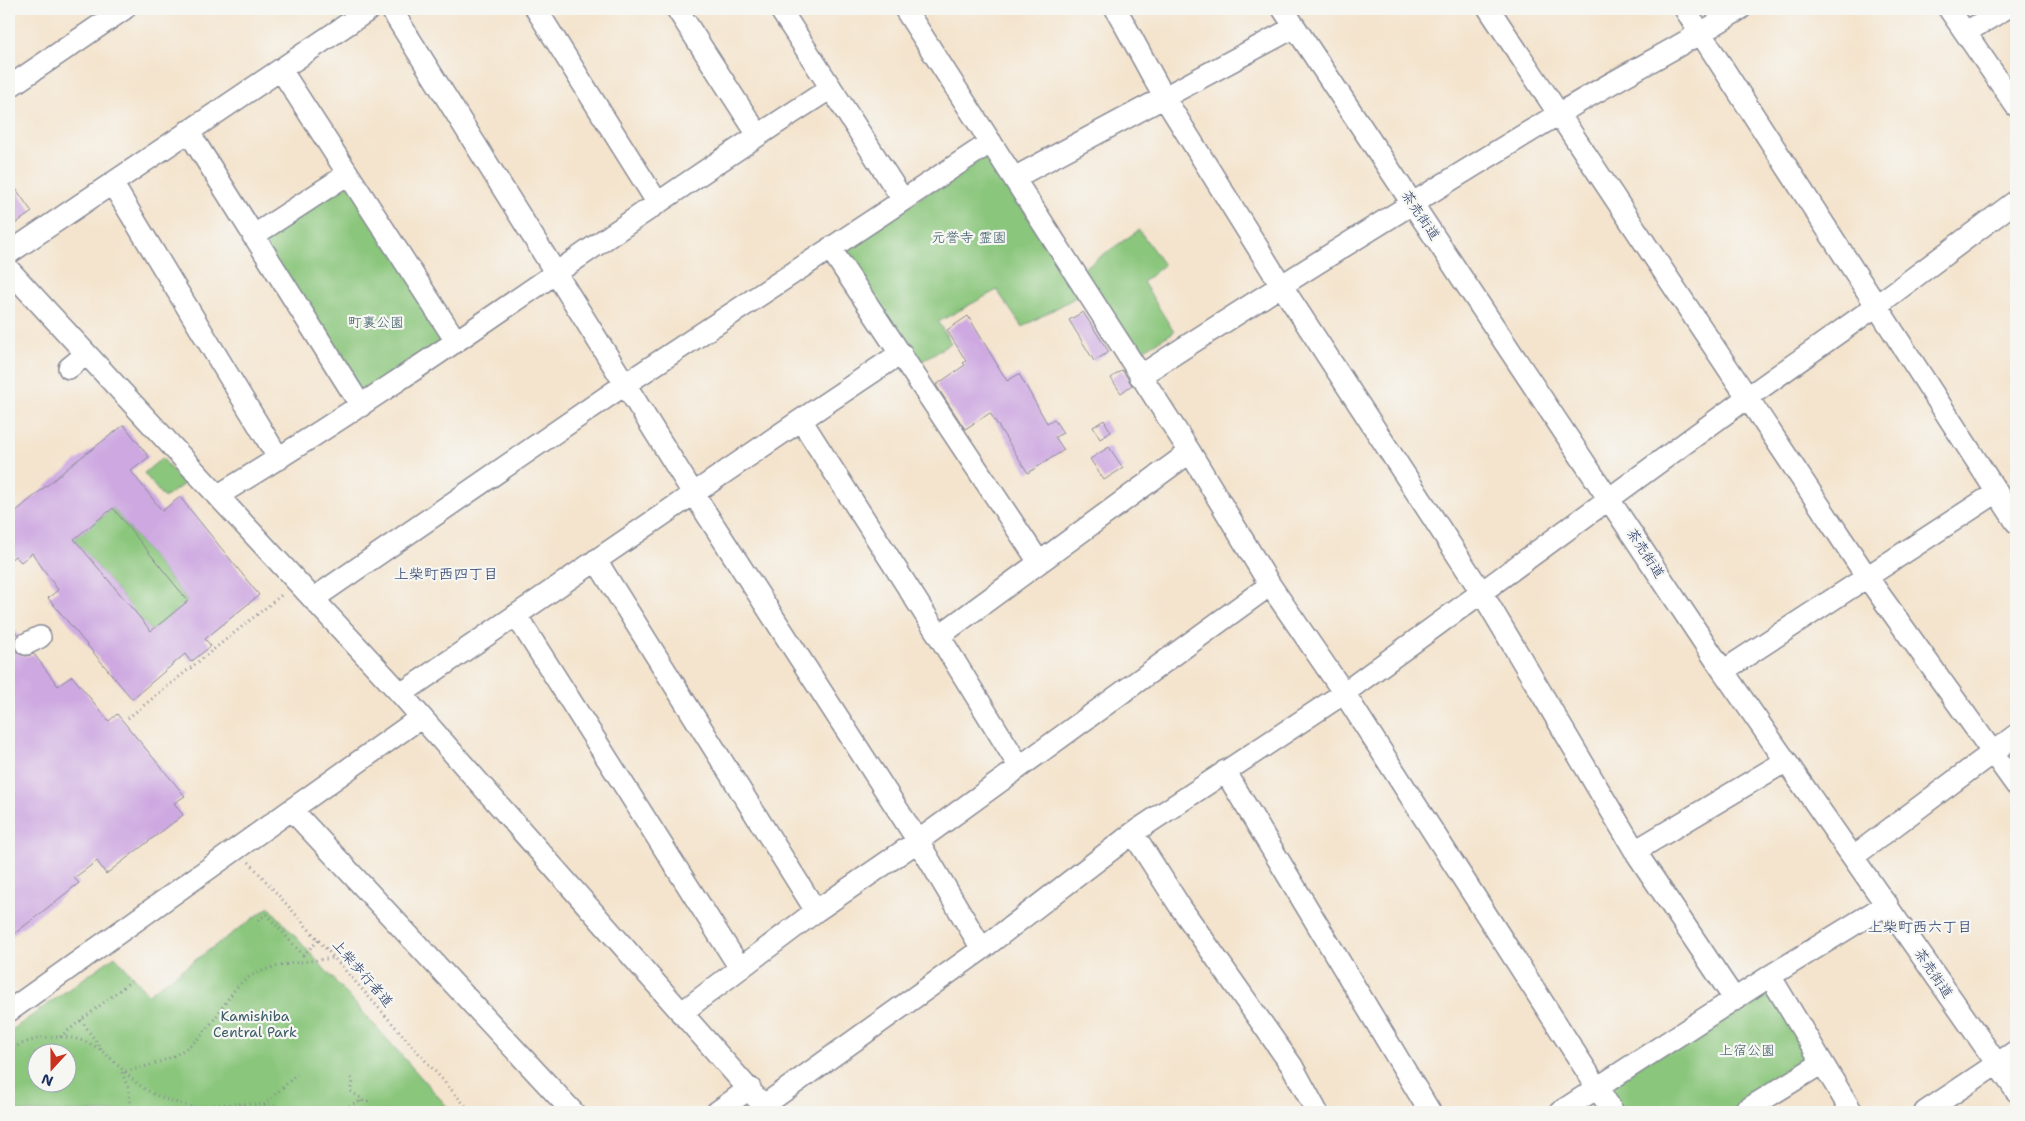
<svg xmlns="http://www.w3.org/2000/svg" width="2025" height="1121" font-family="'Shantell Sans','Klee One',sans-serif">
<style>
.green{fill:#8ac67b;stroke:#527a6c;fill-rule:evenodd}
.building{fill:#cea9e1;fill-rule:evenodd}
.lines{fill:none;stroke-linecap:round;stroke-linejoin:round}
.minor-casing{stroke:#888a96;stroke-width:24}
.path{stroke:#888a96;stroke-width:3;stroke-dasharray:1 4;stroke-linecap:butt}
.minor{stroke:#fff;stroke-width:21}
.labels{text-anchor:middle;stroke-width:4.5;stroke-linejoin:round;paint-order:stroke}
.street-label{font-size:14px;fill:#1b2f5e;stroke:#f6f6f2}
.park-label{font-size:14px;fill:#3c5c67;stroke:#f6f6f2}
.neighbourhood-label{font-size:15px;fill:#1b2f5e;stroke:#f6f6f2}
</style>
<rect width="100%" height="100%" fill="#f6f6f2"/>
<filter id="ink" filterUnits="userSpaceOnUse"><feTurbulence type="fractalNoise" baseFrequency=".02" numOctaves="2"/><feDisplacementMap in="SourceGraphic" scale="10" xChannelSelector="R" yChannelSelector="G"/><feConvolveMatrix kernelMatrix="1 2 1 2 8 2 1 2 1" color-interpolation-filters="sRGB"/></filter>
<filter id="wash" filterUnits="userSpaceOnUse"><feTurbulence type="fractalNoise" baseFrequency=".0096" numOctaves="4" result="noise"/><feDisplacementMap in="SourceGraphic" scale="20" xChannelSelector="R" yChannelSelector="G"/><feGaussianBlur stdDeviation="1.12" result="paint"/><feColorMatrix in="noise" values="0 0 0 0 0 0 0 0 0 0 0 0 0 0 0 0 0 1.4 0 .05"/><feComposite in="paint" operator="in"/></filter>
<g filter="url(#wash)">
<rect width="100%" height="100%" fill="#f4e4cd"/>
<path class="green" d="M987,154L1080,295L1022,327L997,290L938,322L951,343L917,364L842,250Z
M348,174L456,341L361,406L253,236Z
M1139,230L1164,265L1143,282L1174,332L1136,354L1081,270Z
M162,458L184,484L164,498L144,473Z
M113,508L188,601L151,631L74,539Z
M269,907L452,1112H9V1032L115,956L148,994ZM38,1054H68V1084H38Z
M1770,976L1822,1063L1743,1112H1613L1597,1087Z"/>
<g id="blocks">
<path class="building" d="M9,179L32,212L9,228Z
M1083,312L1109,352L1094,361L1069,320Z
M968,316L1007,381L1019,374L1047,423L1054,419L1063,433L1055,437L1064,450L1028,473L990,413L965,429L936,385L965,365L963,363L966,361L947,330Z
M1122,370L1132,385L1121,393L1111,378Z
M1104,420L1111,432L1100,439L1093,427Z
M124,425L149,457L131,471L162,511L180,497L259,595L205,639L211,646L191,662L185,654L132,699L48,598L58,590L32,553L21,562L15,556L9,561V517L75,462ZM113,508L188,601L151,631L74,539Z
M1109,447L1123,468L1104,480L1090,459Z
M9,623L18,635L14,644L19,654L26,656L34,654L58,686L72,676L109,721L117,714L185,796L174,803L183,815L106,874L97,861L74,878L79,883L9,938Z"/>
</g>
</g>
<g filter="url(#ink)">
<use href="#blocks" fill-opacity="0" stroke="#888a96" stroke-width="1"/>
<g class="lines">
<g class="minor-casing">
<path id="minor" d="M391,9L693,493L918,841L982,949
M536,9L657,202
M677,9L758,135
M780,9L831,88
M905,9L1190,452L1270,585L1344,693L1613,1112
M1116,9L1164,97L1281,285L1482,593L1635,851L1735,1000
M1283,9L1723,671L2016,1091
M1489,9L1867,577L2016,785
M1685,9L2016,522
M1949,9L2016,106
M1966,32L2005,9
M281,70L456,341
M9,87L124,9
M188,131L361,406
M1014,178L1295,27
M112,183L279,459
M253,236L348,174
M830,248L1039,562
M9,253L370,9
M9,270L401,694L769,1112
M69,368L86,354
M1140,376C1278,287 1416,200 1557,115C1617,78 1681,47 1740,9
M801,420L901,353
M217,496C428,369 624,220 831,88L903,200
M596,560L816,911
M313,599L624,385L991,142
M516,615L740,968
M939,636L1190,452
M26,644L40,637
M1723,671L1997,492
M401,694L801,420L939,636L1019,766
M1225,771L1430,1112
M292,810L573,1112
M1133,833L1181,908L1292,1066L1317,1112
M1635,851L1786,761
M1854,856L2016,735
M1770,976L1852,1112
M9,1011L420,718
M681,1013L816,911L918,841L1270,585
M763,1106L982,949L1133,833L1344,693L1748,397L1876,306L2016,201
M717,1112L750,1088
M1560,1112L1770,976L1887,904
M1743,1112L1822,1063
M1925,1112L2016,1051"/>
</g>
<path class="path" d="M128,718L284,593
M249,862L471,1112
M258,920L266,914L303,955L319,940
M81,1020L102,1050
M60,1037L131,981
M9,1051C35,1033 76,1031 102,1051C118,1063 129,1079 145,1089C163,1100 179,1104 199,1108
M351,1078L353,1082L350,1091L361,1098V1102
M264,1105L297,1074
M112,1111L131,1112
M131,1112L129,1091L122,1072C164,1063 190,1054 215,1018C223,1007 232,991 242,982C265,963 306,962 334,958
M180,1112C218,1100 264,1102 302,1112
M341,1112L352,1104L366,1100L369,1102"/>
<use href="#minor" class="minor"/>
</g>
</g>
<g class="labels">
<g class="street-label">
<text transform="translate(1421 215) rotate(56)" y="5">茶売街道</text>
<text transform="translate(1646 553) rotate(57)" y="5">茶売街道</text>
<text transform="translate(363 973) rotate(49)" y="5">上柴歩行者道</text>
<text transform="translate(1934 973) rotate(56)" y="5">茶売街道</text>
</g>
<g class="park-label">
<text x="969" y="242">元誉寺 霊園</text>
<text x="376" y="327">町裏公園</text>
<text x="255" y="1021">Kamishiba<tspan x="255" dy="16">Central Park</tspan></text>
<text x="1747" y="1055">上宿公園</text>
</g>
<g class="neighbourhood-label">
<text x="446" y="579">上柴町西四丁目</text>
<text x="1920" y="932">上柴町西六丁目</text>
</g>
</g>
<rect width="2025" height="1121" fill="none" stroke="#f6f6f2" stroke-width="30"/>
<g transform="translate(52 1068) rotate(201)"><circle r="24" fill="#f6f6f2" stroke="#9ea6b7"/>
<path d="M0-4L9 19L0 12L-9 19Z" fill="#c8321e"/>
<text y="-8" font-size="14" font-weight="bold" text-anchor="middle" fill="#1b2f5e">N</text>
</g>
</svg>
